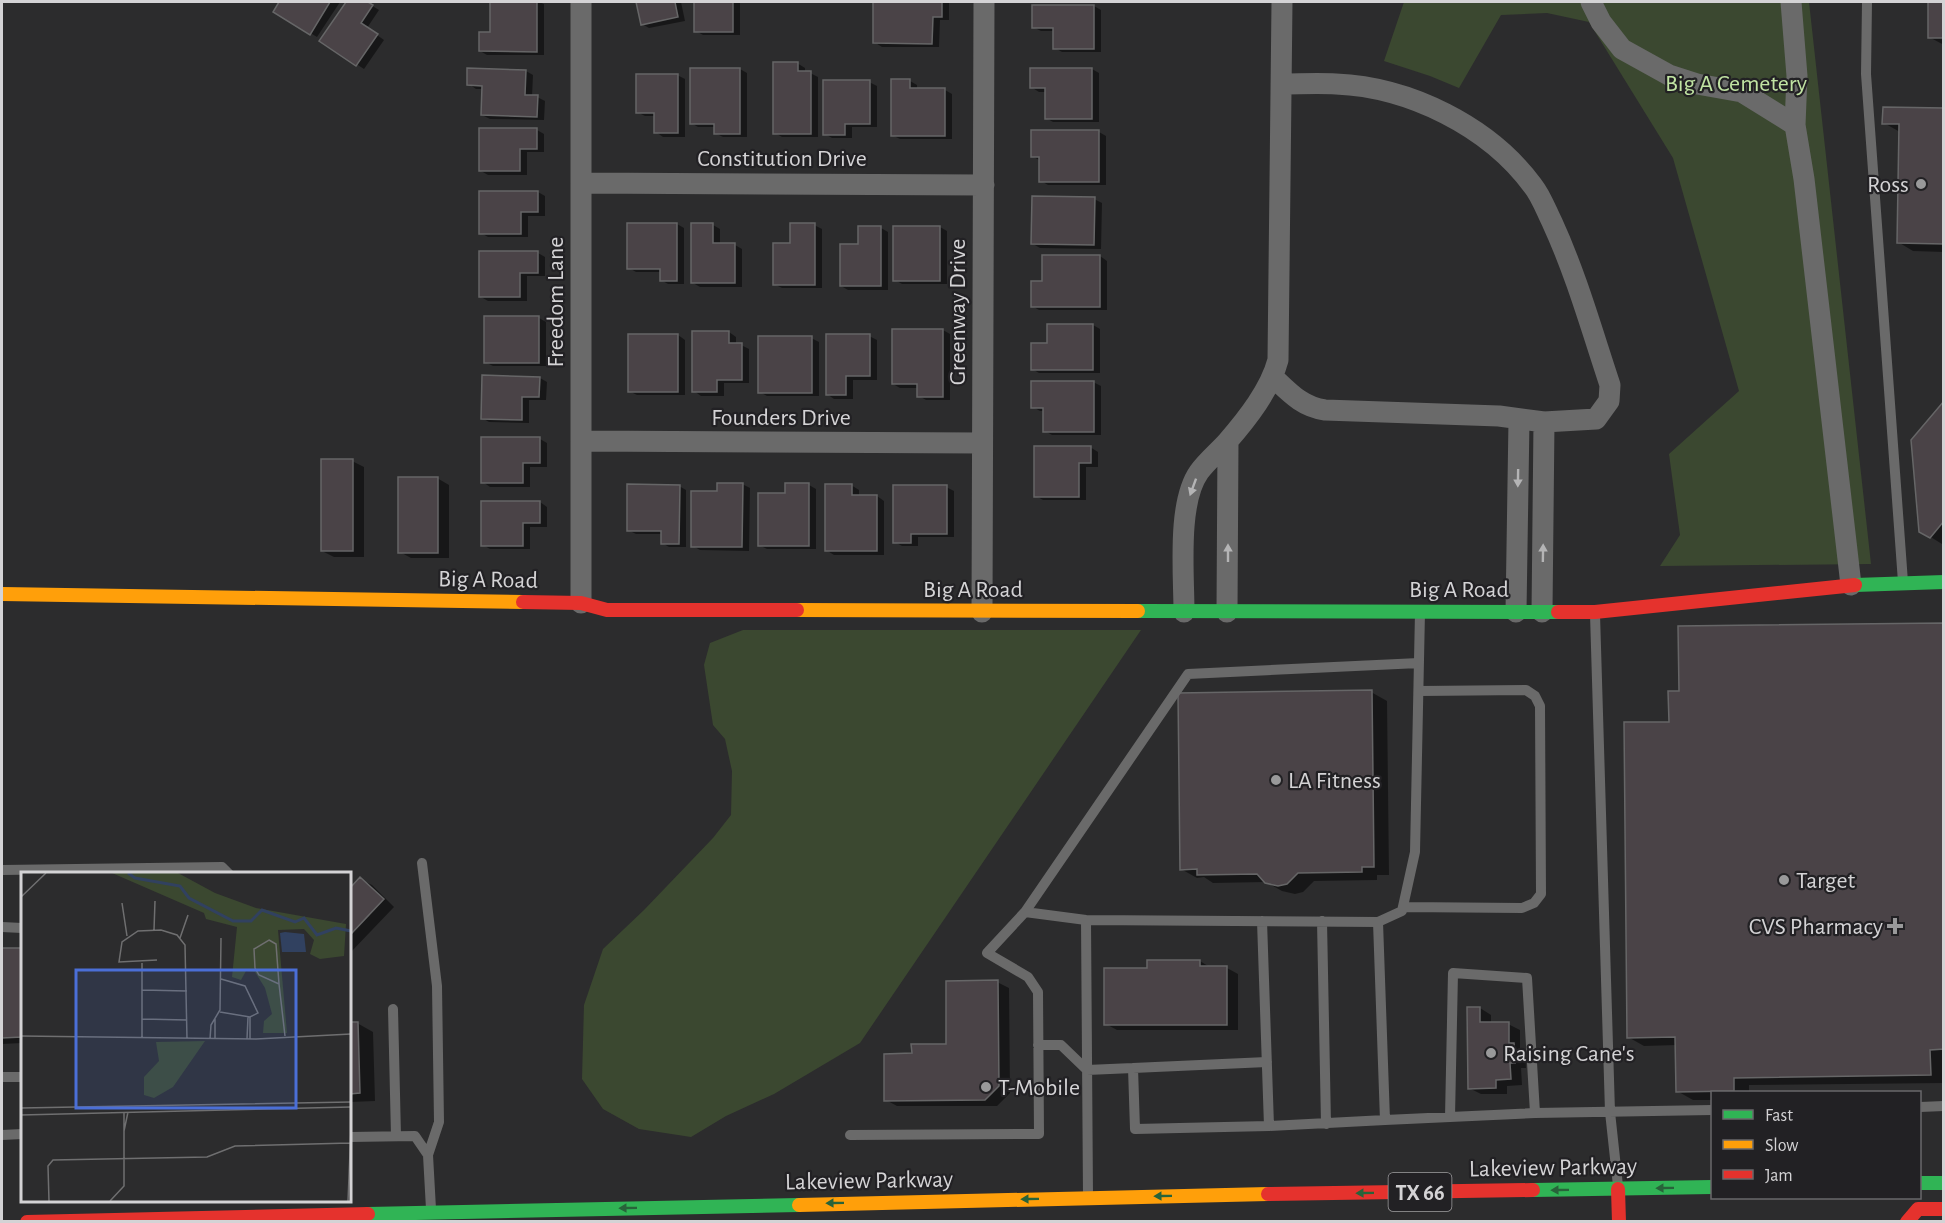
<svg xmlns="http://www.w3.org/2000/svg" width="1945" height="1223" font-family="'Alegreya Sans',sans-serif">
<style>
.green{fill:#3b4830}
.shadow{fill:#0007}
.building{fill:#4a4347;stroke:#666667;stroke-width:1.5}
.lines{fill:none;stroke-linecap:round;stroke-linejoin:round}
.lane{stroke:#6a6a6a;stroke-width:10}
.street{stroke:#6a6a6a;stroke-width:21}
.fast{stroke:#30b455;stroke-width:14}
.slow{stroke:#ff9f0a;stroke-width:14}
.jam{stroke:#e5322d;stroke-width:14}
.oneway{fill:#b4b4b5}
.oneway2{fill:#28633a}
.poi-dot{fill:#99999a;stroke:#222124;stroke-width:2}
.labels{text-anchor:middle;stroke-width:4.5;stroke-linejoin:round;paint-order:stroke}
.shield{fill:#222124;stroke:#9f9ea0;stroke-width:1.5}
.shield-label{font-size:22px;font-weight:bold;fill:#d4d3d5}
.park-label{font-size:24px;fill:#c1e4a3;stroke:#222124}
.street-label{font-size:24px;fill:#d4d3d5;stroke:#222124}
.poi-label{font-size:24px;fill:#d4d3d5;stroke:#222124;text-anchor:start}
.inset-river{fill:none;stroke:#314160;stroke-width:3}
.inset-road{fill:none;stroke:#6f6f70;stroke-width:1.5}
.view{fill:#4b6fd7;fill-opacity:0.15;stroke:#4b6fd7;stroke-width:3}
.inset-edge{fill:none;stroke:#d4d3d5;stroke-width:3}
</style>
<rect width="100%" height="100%" fill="#2c2c2d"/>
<path class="green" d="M1404,2H1809L1871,564L1660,566L1680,535L1669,454L1739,391L1673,158L1589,22L1547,13L1501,15L1459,88L1430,76L1384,61Z
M743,630H1141L860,1043L774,1094L726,1116L691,1137L639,1129L603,1109L582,1079L584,1005L603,949L644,910L713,838L731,815L732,771L725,739L713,725L704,665L710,643Z"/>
<path class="shadow" d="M281,2H340L317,37L275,12Z
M348,2H366L379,10L367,28L384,40L364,69L321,41Z
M492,2H539L544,4V55H487L480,51L491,33Z
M638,2H681L685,21L649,28L642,24Z
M696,2H740V35H703L696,31Z
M874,2H949V20H940L939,47H882L874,42Z
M1930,2H1944V45L1929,37Z
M1033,6H1094L1101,10V52H1062L1055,48V31H1041L1033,27Z
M797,63L805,68V73H810L818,77V137H782L775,133Z
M740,69L747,73V137H723L715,133V127H698L691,123Z
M1092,69L1099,73V122H1053L1046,118V92H1039L1031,87Z
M526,71L533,75L532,96L537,97L545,101L544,120L490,119L482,115L483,89H476L469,84Z
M677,75L685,79V137H663L656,132V116H645L637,112Z
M910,81L917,85V90H945L952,94V139H900L892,135Z
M869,82L877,86V127H852V138H832L825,134Z
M1944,110V252L1913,251L1898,242L1900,132L1884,123Z
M537,130L544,134V152H527V175H488L481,171Z
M1099,132L1106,136V185H1048L1041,181L1039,160L1032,156Z
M538,192L545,196V216H528V237H488L481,233Z
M1094,199L1102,203L1101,249L1040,248L1033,244Z
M677,224L684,228V284H668L661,280V272H636L629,268Z
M713,225L720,229V245H735L742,249V287H700L693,283Z
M814,225L822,229V288H782L774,284L792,245Z
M940,227L947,231V284H902L895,280Z
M859,228H881L888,232V290H848L841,286L859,245Z
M538,253L545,257V276H527V301H488L481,297Z
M1044,256H1100L1107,261V310H1039L1032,306L1044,282Z
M539,318L546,322V366H493L485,362Z
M1093,325L1100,329V373H1039L1032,369L1048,345Z
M943,330L950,334V400H926L919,396V388H900L893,384Z
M729,332L736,337V345H741L749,349V383H724V396H701L694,391Z
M629,335H678L685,340V395H637L629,391Z
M869,336L877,340V380H853V399H834L827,394Z
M811,338L819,342V396H767L760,392Z
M540,378L547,382L546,400H529V423L489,422L482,418Z
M1093,382L1101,386V435H1052L1045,431V411H1040L1033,407Z
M1944,403V542L1942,544L1921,531Z
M540,439L547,443V467H530V487H490L483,482Z
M1090,447L1098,452V467H1086V500H1043L1036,496Z
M352,461L364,467V557H334L322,551Z
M437,478L449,485V558H411L400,552Z
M742,484L750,488L749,551L700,550L693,546L718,493Z
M787,485H809L816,489V549H767L759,545L787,495Z
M851,485L859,490V496H877L884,501V555H834L826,550Z
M679,486L686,490V547H669L662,543V534H636L628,530Z
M946,487L954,491V537H918V546H902L895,542Z
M540,502L547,507V527H530V549H490L483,545Z
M1944,624V1083L1749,1085V1092H1712V1100H1693L1677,1091V1045L1644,1046L1628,1037L1670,723L1680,692Z
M1371,692L1387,701L1389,875H1377V880L1314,881L1303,892L1295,894L1282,891L1266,882L1213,883L1204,877L1197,878L1181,869Z
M360,879L372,885L394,907L350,953V890Z
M22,949V1043L2,1044V950Z
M1200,961L1211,968H1227L1238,974V1030H1117L1106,1024L1149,970Z
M997,982L1009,988L1010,1093L997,1106H897L886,1100L913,1055L948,1045Z
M1480,1008L1491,1015V1024H1508L1520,1030V1048L1525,1051L1526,1068H1521L1522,1085L1507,1086V1094H1481L1469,1088Z
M350,1023H357L373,1032L375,1101L350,1102Z"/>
<path class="building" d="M279,2H330L310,35L273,12Z
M346,2H368L373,5L361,23L378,34L356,66L319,41Z
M490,2H537V52L479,51V32H490Z
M636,2H675L678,17L641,25Z
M694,2H733V32H694Z
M873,2H942V17H933L932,44L873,43Z
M1928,2H1944V38H1928Z
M1032,5H1094V49H1053V28H1032Z
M773,62H798V71H811V134H773Z
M467,68L526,70L525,95H538L537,117L481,115L482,86L467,85Z
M690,68H740V134H714V124H690Z
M1030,68H1092V119H1045V88H1030Z
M636,74H678V133H654V113H636Z
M891,79H910V88H945V136H891Z
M823,80H870V124H845V135H823Z
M1883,107L1944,108V244L1897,243L1899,124H1882Z
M479,128H537V149H520V171H479Z
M1031,130H1099V182H1039V157H1031Z
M479,191H538V212H521V234H479Z
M1032,196L1095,197L1094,245L1031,244Z
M627,223H677V281H660V269H627Z
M691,223H713V243H735V283H691Z
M790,223H815V285H773V243H790Z
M858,226H881V286H840V244H858Z
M893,226H940V281H893Z
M479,251H538V273H520V297H479Z
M1042,255H1100V307H1031V281H1042Z
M484,316H539V363H484Z
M1047,324H1093V370H1031V343H1047Z
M892,329H943V397H917V384H892Z
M692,331H729V343H742V380H717V392H692Z
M628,334H678V392H628Z
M826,334H870V376H846V395H826Z
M758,336H812V393H758Z
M482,375L540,377L539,397H522V420L481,419Z
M1031,381H1094V432H1043V408H1031Z
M1944,401V521L1930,538L1919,532L1911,440Z
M481,437H540V463H523V483H481Z
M1034,446H1091V463H1079V497H1034Z
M321,459H353V551H321Z
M398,477H438V553H398Z
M717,483H743L742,547H691V491H717Z
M785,483H809V546H758V493H785Z
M627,484L680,485L679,544H661V531H627Z
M825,484H852V495H877V551H825Z
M893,485H947V534H911V543H893Z
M481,501H540V523H523V546H481Z
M1944,623V1049L1930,1050L1931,1075L1734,1078V1091L1676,1092L1675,1037L1627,1038L1624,722H1669L1668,691H1679L1678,626Z
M1372,690L1374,867H1362V872L1298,873L1287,884L1278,886L1265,883L1257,874L1197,875V869L1180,870L1178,693Z
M360,877L384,899L350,935V888Z
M2,948H22V1037L2,1038Z
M1147,960H1200V966H1227V1025H1104V968H1147Z
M998,980L999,1086L985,1100L884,1101V1054L912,1053L911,1044H946V981Z
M1467,1007H1480V1022H1509V1043H1514L1515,1063H1510L1511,1079L1496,1080V1088L1468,1089Z
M350,1022H358L360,1093L350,1094Z"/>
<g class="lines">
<path class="lane" d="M1867,2L1866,74L1903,582
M1420,612L1415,852L1402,911L1378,922L1385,1120L1535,1113L1712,1110
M1595,614L1610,1112L1618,1186
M422,863L437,986L439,1122L428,1155
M2,870L222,867L229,874
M1403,907L1522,908L1534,903L1541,894L1540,706L1535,696L1526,690L1419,691
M1086,920L1088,1195
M1262,921L1269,1126
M1322,921L1326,1124
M1378,922L1086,920L1025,912L1188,674L1419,663
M2,927L22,928
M393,1009L396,1136
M1038,1045H1061L1087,1070L1133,1068L1135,1129L1269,1126L1385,1120
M1133,1068L1267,1062
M2,1077H22
M1920,1107L1944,1106
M1450,1117L1453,973L1527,978L1535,1113
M2,1135L22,1134
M850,1135L1039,1134L1038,992L1028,977L987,953L1025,912
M350,1137L415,1136L428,1155L431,1209"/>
<path class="street" d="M581,2V603
M1591,2L1601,22L1622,49L1669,75L1697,84L1742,92L1795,125L1797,76L1791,2
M1795,125L1804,179L1851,585
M581,183L984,185
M1273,377C1289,392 1302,407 1325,410L1499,416L1544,422L1596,419L1609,401L1610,385C1592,331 1576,274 1552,222C1546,210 1541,196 1533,186C1489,126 1409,87 1336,84C1318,83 1299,84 1281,84
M581,441L982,443
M982,612L984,2
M1184,612C1184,574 1177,503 1199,472C1207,461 1218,452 1227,442C1247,419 1270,390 1278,360L1282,2
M1227,612L1228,441
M1516,612L1519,420
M1542,612L1544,422"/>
<path class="fast" d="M1855,585L1944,582
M1138,611L1558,612
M1920,1183H1944
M1533,1190L1712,1187
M368,1214L799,1205"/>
<path class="slow" d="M2,594L523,602
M797,610L1138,611
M799,1205L1268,1194"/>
<path class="jam" d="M523,602L581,603L607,610H797
M1558,612H1595L1855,585
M1618,1189L1619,1222
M1268,1194L1533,1190
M27,1222L368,1214
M1907,1222L1918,1209H1944"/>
</g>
<defs><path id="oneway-solid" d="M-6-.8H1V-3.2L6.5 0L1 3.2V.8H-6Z" transform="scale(1.5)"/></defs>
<g class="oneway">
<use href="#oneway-solid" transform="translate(1518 478) rotate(91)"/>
<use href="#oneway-solid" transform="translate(1193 487) rotate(110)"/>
<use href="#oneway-solid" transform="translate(1228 553) rotate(-90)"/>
<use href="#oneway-solid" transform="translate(1543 553) rotate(-89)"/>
</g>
<g class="oneway2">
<use href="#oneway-solid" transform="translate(1665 1188) rotate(179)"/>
<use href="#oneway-solid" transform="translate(1560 1190) rotate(179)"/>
<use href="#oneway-solid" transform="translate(1365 1193) rotate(179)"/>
<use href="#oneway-solid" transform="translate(1163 1196) rotate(179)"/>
<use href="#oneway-solid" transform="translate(1030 1199) rotate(179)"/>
<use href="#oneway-solid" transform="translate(835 1203) rotate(179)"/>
<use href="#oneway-solid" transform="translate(628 1208) rotate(179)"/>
</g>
<g class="poi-dot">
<circle cx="1921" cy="184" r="6"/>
<circle cx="1276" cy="780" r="6"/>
<circle cx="1784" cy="880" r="6"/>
<path d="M1892 917h6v6h6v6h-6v6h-6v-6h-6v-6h6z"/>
<circle cx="1491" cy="1053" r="6"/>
<circle cx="986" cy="1087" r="6"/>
</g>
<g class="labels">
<rect class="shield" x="1388.5" y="1173" width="63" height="38" rx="4.5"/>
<g class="shield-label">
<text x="1420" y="1200">TX 66</text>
</g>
<g class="park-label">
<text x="1736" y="91">Big A Cemetery</text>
</g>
<g class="street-label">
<text x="782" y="166">Constitution Drive</text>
<text transform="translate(555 302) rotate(-90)" y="8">Freedom Lane</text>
<text transform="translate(957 312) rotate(-90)" y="8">Greenway Drive</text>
<text x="781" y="425">Founders Drive</text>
<text transform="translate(488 579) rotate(1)" y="8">Big A Road</text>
<text x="973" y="597">Big A Road</text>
<text x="1459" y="597">Big A Road</text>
<text transform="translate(1553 1167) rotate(-1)" y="8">Lakeview Parkway</text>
<text transform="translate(869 1180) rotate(-1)" y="8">Lakeview Parkway</text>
</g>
<g class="poi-label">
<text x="1909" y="192" text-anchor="end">Ross</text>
<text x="1288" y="788">LA Fitness</text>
<text x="1796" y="888">Target</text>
<text x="1883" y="934" text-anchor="end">CVS Pharmacy</text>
<text x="1503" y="1061">Raising Cane's</text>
<text x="998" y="1095">T-Mobile</text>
</g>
</g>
<g transform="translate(21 872)">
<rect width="330" height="330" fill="#2c2c2d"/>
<path d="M91,1H157L194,21L235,36L325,52L323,84L299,87L289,82L293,68L283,57L257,58L266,161H242L243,149L251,142L244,116L234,100L225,99L220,108L211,105L216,55L185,47L183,41ZM184,169L152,215L133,226L123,223V205L138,189L135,170Z" fill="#3b4830"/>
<path d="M264,60L283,62L285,80H261L259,61Z" fill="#314160"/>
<path class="inset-river" d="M107,1L114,6L159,14L168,26L212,49H230L241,38L274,50L283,46L296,63L315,56L330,59"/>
<path class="inset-road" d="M0,25L25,1M101,31L106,64M133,58L134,29M159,66L167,43M248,68L255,72L258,112L238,103L234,96L233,77ZM136,88L98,90L101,70L117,59L140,58L156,63L164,73L166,167M121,91V166M258,112L264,164M121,118L166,119M199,140L229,145L237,141L224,114L200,107M121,147L166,148M0,164L235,167L330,162M189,167L190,153L199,138L200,66M194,167V147M226,167L227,145M229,167V145M0,236L330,230M0,243L330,235M103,259L107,240M28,329L27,294L32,288L186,285L214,274L329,271M89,329L103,314V240M327,329L330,256"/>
<path class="view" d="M55,98H275V236H55Z"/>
<rect width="330" height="330" class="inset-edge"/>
</g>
<rect width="1945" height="1223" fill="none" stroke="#d4d3d5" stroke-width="6"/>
<rect x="1711" y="1091" width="210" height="108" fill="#222124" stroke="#69686b" stroke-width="1.5"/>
<rect x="1723" y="1110" width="30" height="9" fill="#30b455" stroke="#69686b" stroke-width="1.5"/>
<text x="1765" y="1121" font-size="18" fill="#d4d3d5">Fast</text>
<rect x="1723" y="1140" width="30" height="9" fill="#ff9f0a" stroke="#69686b" stroke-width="1.5"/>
<text x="1765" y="1151" font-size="18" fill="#d4d3d5">Slow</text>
<rect x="1723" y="1170" width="30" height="9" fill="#e5322d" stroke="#69686b" stroke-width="1.5"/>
<text x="1765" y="1181" font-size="18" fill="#d4d3d5">Jam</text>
</svg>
